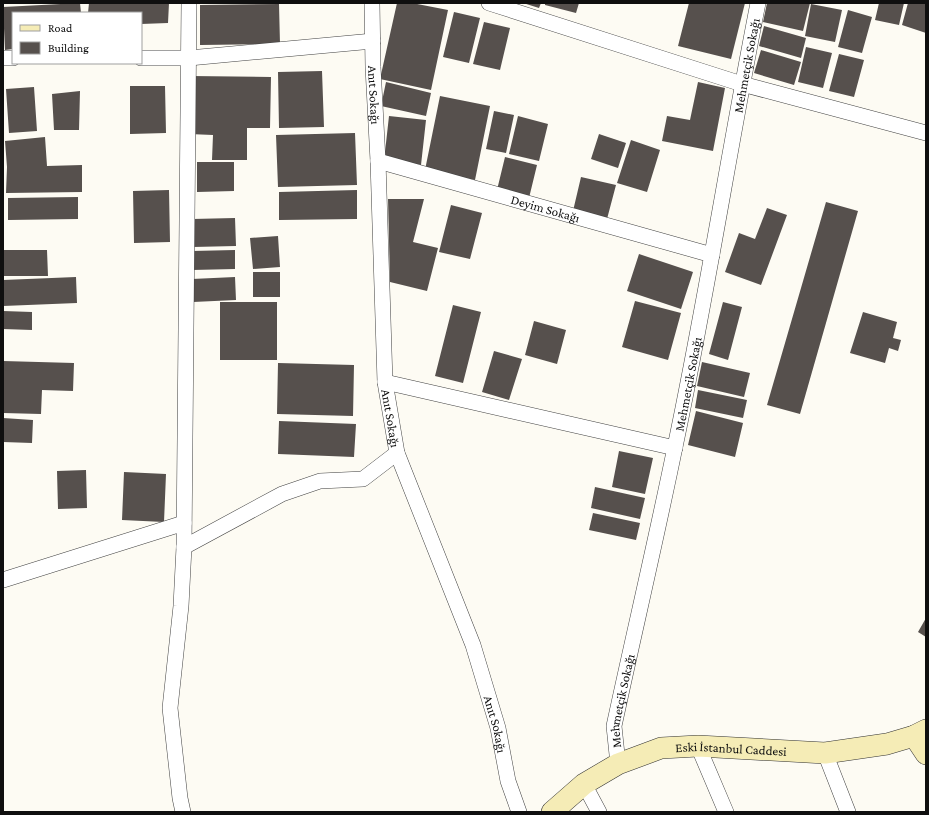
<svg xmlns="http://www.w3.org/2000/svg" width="929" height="815" font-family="'Crimson Pro',serif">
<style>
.building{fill:#56504d}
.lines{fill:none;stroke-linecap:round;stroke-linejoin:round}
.street-casing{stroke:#424242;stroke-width:16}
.secondary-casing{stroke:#313131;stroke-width:22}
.street{stroke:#fff;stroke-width:15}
.secondary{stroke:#f5ecb6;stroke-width:21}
.labels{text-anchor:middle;stroke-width:4;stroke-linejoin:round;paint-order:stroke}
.street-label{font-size:13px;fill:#0f0f0f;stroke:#fff}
</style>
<rect width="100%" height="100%" fill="#fdfbf3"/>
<path class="building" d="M80,3L81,13H13V49L5,50L3,7Z
M89,3H169L168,23L141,24V13H88Z
M397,3H412L448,10L431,90L380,79Z
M523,3H541L539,8Z
M545,3H579L576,13L545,5Z
M689,3H745L731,59L678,46Z
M767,3H810L803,31L763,22Z
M879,3H904L899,25L875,20Z
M908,3H926V33L902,25Z
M279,4L280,44L200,45V5Z
M811,4L842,10L835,42L805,36Z
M848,10L872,17L862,53L838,47Z
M454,12L480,18L469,63L443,57Z
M484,22L510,28L500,70L473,64Z
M764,26L806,38L801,58L759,46Z
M806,47L832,53L823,88L798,82Z
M761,50L801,62L794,85L754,73Z
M839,54L864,60L854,97L829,91Z
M322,71L324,127L279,128L278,72Z
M190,76L271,77L270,128H247V160H212L213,135L189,134Z
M386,82L431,93L426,116L381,106Z
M698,82L725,88L713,151L662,141L667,116L690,120Z
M130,86H165L166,133L130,134Z
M34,87L37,131L9,133L6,89Z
M80,91L79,130H54L52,94Z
M440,96L490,106L475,180L425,170Z
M494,111L514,115L506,153L486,149Z
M389,116L426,120L421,165L384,161Z
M518,116L548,124L539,161L509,154Z
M355,133L357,185L278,187L276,135Z
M599,134L626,143L618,168L591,159Z
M45,137L47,166L82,165V192L6,193L7,167L5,141Z
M631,140L660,150L647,192L617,183Z
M505,157L537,165L529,198L497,190Z
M197,162H234V191L197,192Z
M581,177L616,185L607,219L573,211Z
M169,190L170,242L134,243L133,191Z
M357,190V219L279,220V192Z
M78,197V219L8,220V198Z
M388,199H424L413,242L438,248L427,291L390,282Z
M826,202L858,211L800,414L767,405Z
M451,205L482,213L470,259L439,252Z
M767,208L787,215L761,285L725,272L739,233L755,239Z
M235,218L236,246L193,247L192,219Z
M278,236L280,267L253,269L250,238Z
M3,250H47L48,276H3Z
M235,250V269L192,270V251Z
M639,254L693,272L681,309L627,291Z
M253,272H280V297H253Z
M76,277L77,303L3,306V280Z
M235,277L236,300L193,302L192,279Z
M635,301L681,313L668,360L622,347Z
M220,302H277V360H220Z
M723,302L742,307L728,360L709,354Z
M453,305L481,312L463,383L435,376Z
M3,311L32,312V330L3,329Z
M863,312L897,322L893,338L901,340L898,351L889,348L885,363L850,353Z
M534,321L566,330L557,364L525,355Z
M494,351L522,359L509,400L482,392Z
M3,361L74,363L73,391L42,390L41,414L3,413Z
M702,362L750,373L744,397L697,386Z
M278,363L354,365L353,416L277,414Z
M698,390L747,400L743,418L695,408Z
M696,411L743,423L735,457L688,445Z
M3,418L33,420L32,443L3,442Z
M279,421L356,424L354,457L278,454Z
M619,451L653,458L645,494L612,487Z
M86,470L87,508L58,509L57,471Z
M124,472L166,474L164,522L122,520Z
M595,487L645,498L640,519L591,508Z
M593,513L640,523L636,540L589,530Z
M926,618V637L918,632Z"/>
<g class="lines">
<g class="street-casing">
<g id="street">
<path id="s1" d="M372,3L373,67L378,161L385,382L397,453L473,645L498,728L508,781L519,812"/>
<path d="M489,3L742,84L926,133"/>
<path d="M3,58H13"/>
<path d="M141,58H189L373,41"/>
<path id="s2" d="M378,161L712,255"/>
<path d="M385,382L675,448"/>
<path d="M184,547L282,494L320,481L363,479L397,453"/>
<path d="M3,580L184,523"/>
<path d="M698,746L726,812"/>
<path d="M825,753L848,812"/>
<path id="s3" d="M618,764L614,726C634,633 656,540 675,447C706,300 729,151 758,3"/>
<path d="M584,784L599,812"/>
<path d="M183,812L180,798L170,708L181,606L184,547L189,3"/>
</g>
</g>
<g class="secondary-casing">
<g id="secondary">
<path d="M914,736L926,754"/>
<path id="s4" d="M552,812L584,784L618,764L661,748L698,746L825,753L887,744L914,736L926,730"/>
</g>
</g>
<use href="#street" class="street"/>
<use href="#secondary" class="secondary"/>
</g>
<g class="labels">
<g class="street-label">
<text dy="5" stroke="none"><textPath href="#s3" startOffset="712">Mehmetçik Sokağı</textPath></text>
<text dy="5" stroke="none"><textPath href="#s1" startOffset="92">Anıt Sokağı</textPath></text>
<text dy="5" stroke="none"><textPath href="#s2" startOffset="174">Deyim Sokağı</textPath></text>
<text dy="5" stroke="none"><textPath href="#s3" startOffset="388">Mehmetçik Sokağı</textPath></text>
<text dy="5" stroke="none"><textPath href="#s1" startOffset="416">Anıt Sokağı</textPath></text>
<text dy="5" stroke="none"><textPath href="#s3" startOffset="64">Mehmetçik Sokağı</textPath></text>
<text dy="5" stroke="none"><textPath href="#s1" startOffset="740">Anıt Sokağı</textPath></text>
<text dy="5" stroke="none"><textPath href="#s4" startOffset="198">Eski İstanbul Caddesi</textPath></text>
</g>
</g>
<rect width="929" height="815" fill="none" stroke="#0f0f0f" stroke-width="8"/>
<rect x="12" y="12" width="130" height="52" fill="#ffffff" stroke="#9f9f9f"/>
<rect x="20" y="25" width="20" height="6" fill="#f5ecb6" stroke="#9f9f9f"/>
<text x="48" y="32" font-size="12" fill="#0f0f0f">Road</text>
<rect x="20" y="42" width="20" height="12" fill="#56504d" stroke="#9f9f9f"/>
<text x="48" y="52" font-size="12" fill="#0f0f0f">Building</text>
</svg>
